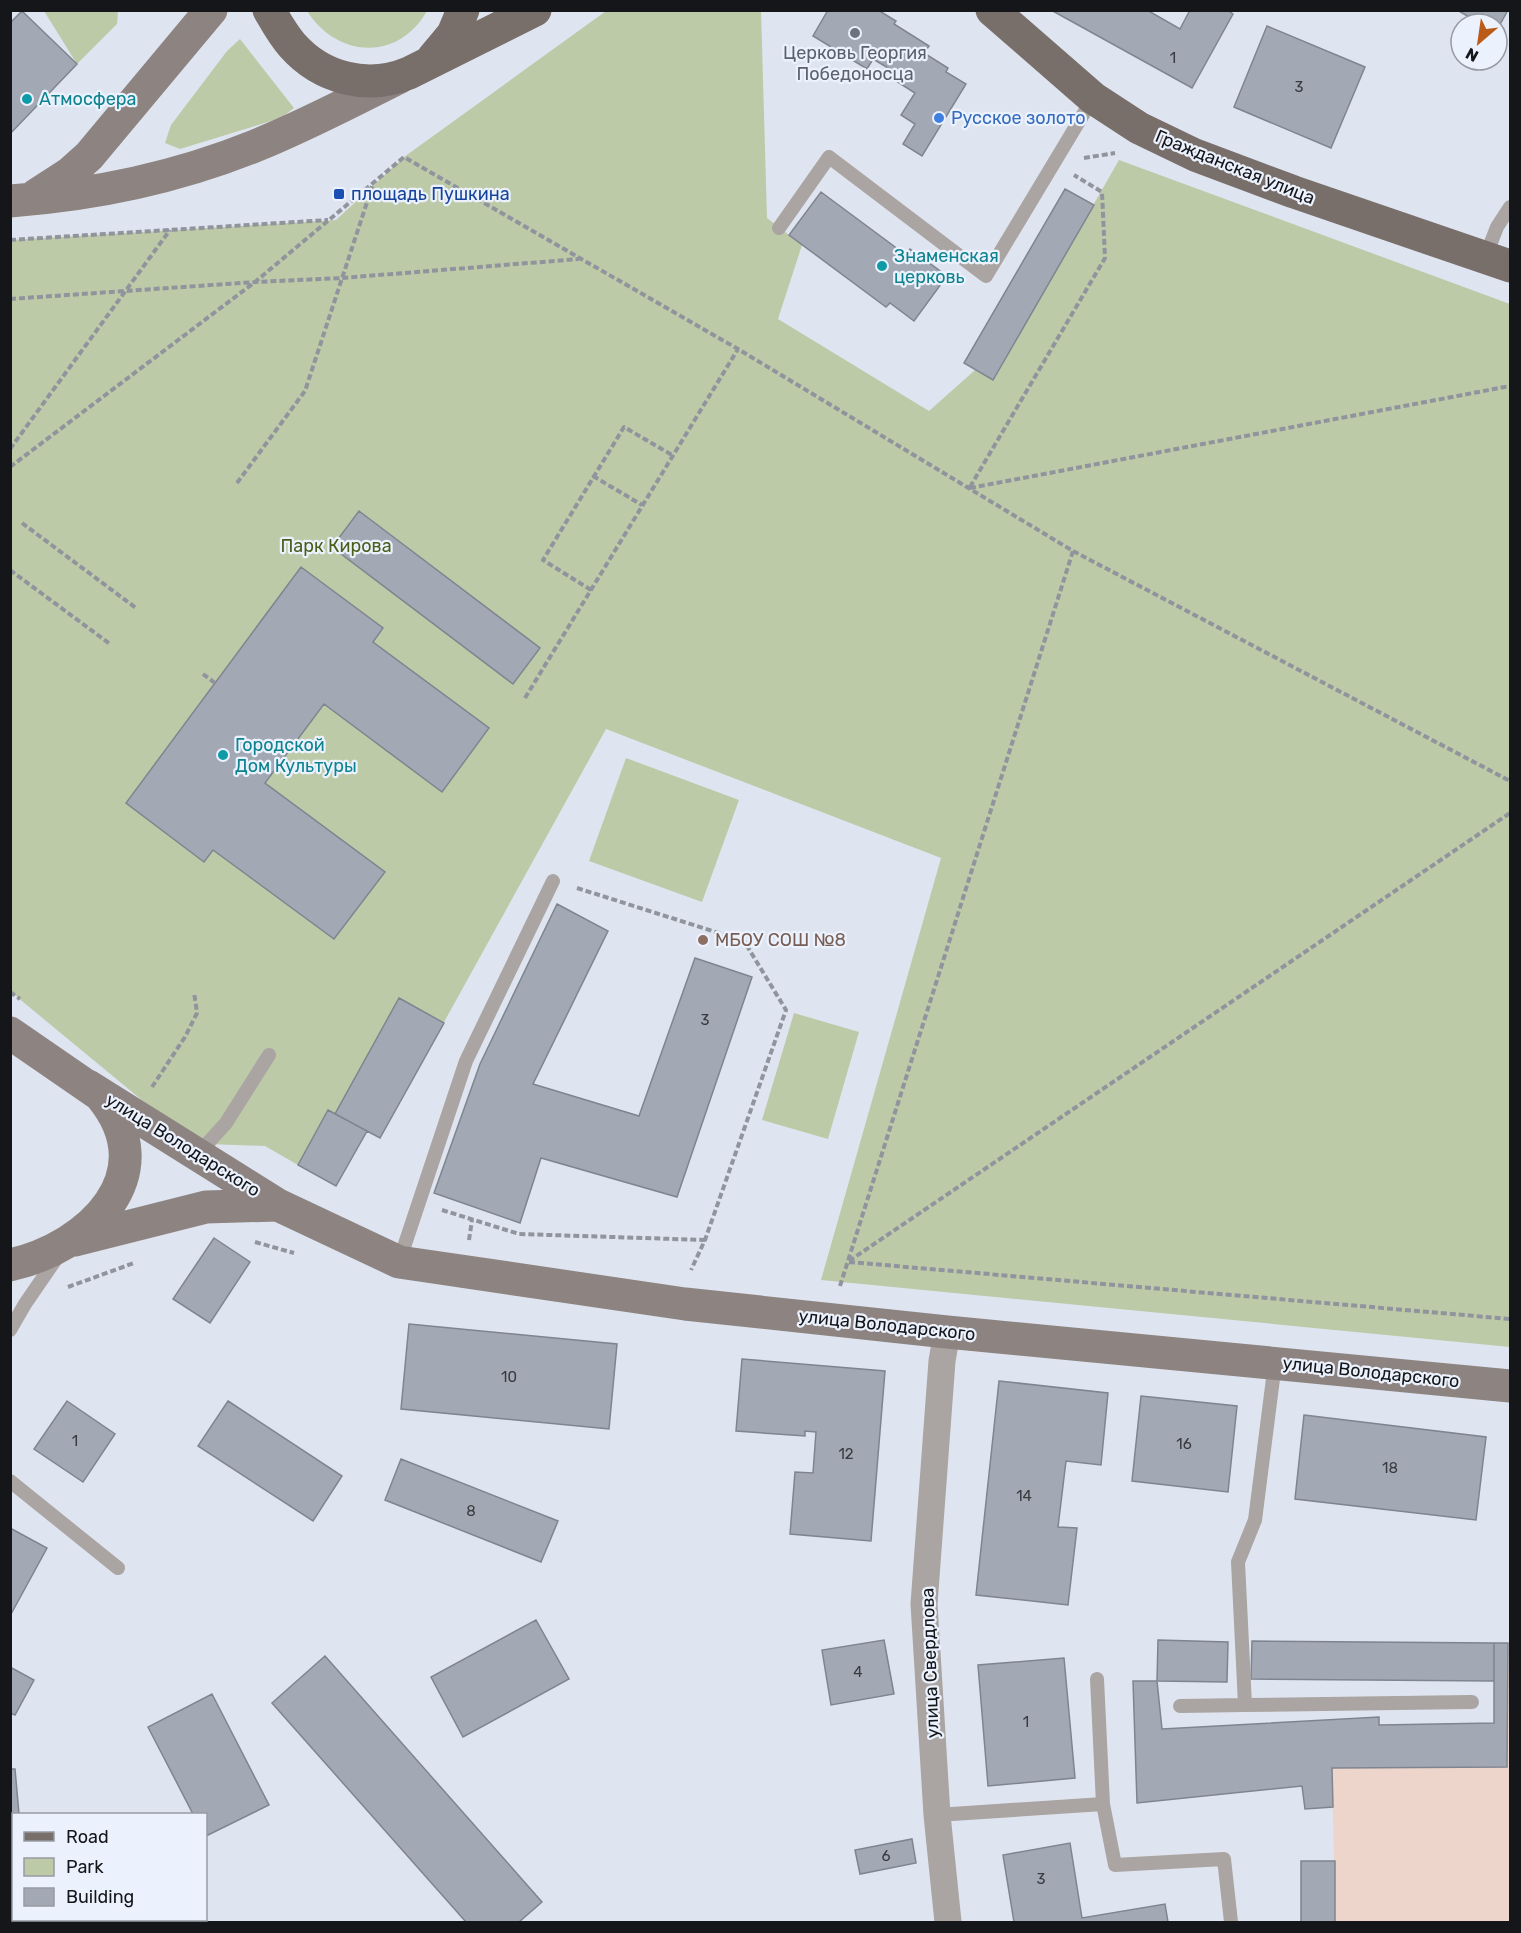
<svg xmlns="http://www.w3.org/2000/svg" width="1521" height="1933" font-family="Rubik,sans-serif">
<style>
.commercial{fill:#edd5cb}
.green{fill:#bccaa8}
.building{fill:#a3a9b4;stroke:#7f858f;stroke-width:1.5}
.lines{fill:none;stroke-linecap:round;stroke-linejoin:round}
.path{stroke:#90949d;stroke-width:4;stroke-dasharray:6 3;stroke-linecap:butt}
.lane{stroke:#aaa4a2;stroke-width:14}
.street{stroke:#aaa4a2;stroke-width:27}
.secondary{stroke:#8d8481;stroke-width:33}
.primary{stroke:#786e6a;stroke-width:33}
.worship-dot{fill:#6b7280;stroke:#ecf2fd;stroke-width:2}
.culture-dot{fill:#0f9aa8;stroke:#ecf2fd;stroke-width:2}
.shop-dot{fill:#3f7fe0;stroke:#ecf2fd;stroke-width:2}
.transit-dot{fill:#1a4fb4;stroke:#ecf2fd;stroke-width:2}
.education-dot{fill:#8d6e63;stroke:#ecf2fd;stroke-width:2}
.labels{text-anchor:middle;stroke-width:4.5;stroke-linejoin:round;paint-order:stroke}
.number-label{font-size:15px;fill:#383b40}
.worship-label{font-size:18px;fill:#5b616d;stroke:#ecf2fd}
.culture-label{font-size:18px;fill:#0d838f;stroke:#ecf2fd;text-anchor:start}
.shop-label{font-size:18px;fill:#366cbe;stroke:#ecf2fd;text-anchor:start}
.street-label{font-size:18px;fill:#14161a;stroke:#ecf2fd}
.transit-label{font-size:18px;fill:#164399;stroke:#ecf2fd;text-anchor:start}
.park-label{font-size:18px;fill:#485f19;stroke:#ecf2fd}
.education-label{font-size:18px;fill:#785e54;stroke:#ecf2fd;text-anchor:start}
</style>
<rect width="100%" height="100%" fill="#dfe5f0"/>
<path class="commercial" d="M1508,1643H1510V1922H1335L1332,1768L1507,1766Z"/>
<path class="green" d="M761,10L767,218L802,245L778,319L929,411L975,370L993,380L1119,160L1510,304V1347L821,1280L941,858L606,729L380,1138L328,1110L298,1165L265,1146L207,1144L143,1101L11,992L10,240L336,220L404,157L606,11Z
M44,11H118L117,24L77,64Z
M307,11H427C398,62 337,58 307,11Z
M240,39L294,108L281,118L180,149L165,143L171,125L227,51Z
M626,758L739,800L702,902L589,861Z
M794,1013L859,1032L828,1139L762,1120Z"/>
<path class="building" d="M828,10H878L896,21L894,24L929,46L924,53L948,68L946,72L966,84L922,156L903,144L915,124L901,115L915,93L896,81L900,75L873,59L867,69L813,36Z
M1051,10H1147L1180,29L1190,10H1227L1233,14L1192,88Z
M1457,10H1508L1497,30V24H1481Z
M22,11L77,64L10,134V23Z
M1267,26L1365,67L1331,148L1234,107Z
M1065,189L1094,205L993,380L964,363Z
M821,192L906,255L910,249L947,276L914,321L890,303L886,307L789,235Z
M359,511L540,648L513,684L332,547Z
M301,567L383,628L373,642L489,728L442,792L324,704L265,783L385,872L334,939L213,850L204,862L126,803Z
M557,904L608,931L533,1084L639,1116L695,958L752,977L677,1197L541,1158L520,1223L434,1193L480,1064Z
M399,998L444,1023L380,1138L335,1114Z
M328,1110L367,1131L336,1186L298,1165Z
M214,1238L250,1262L210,1323L173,1299Z
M409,1324L617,1344L609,1429L401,1409Z
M742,1359L885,1371L871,1541L790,1534L795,1472L813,1473L816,1432L805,1431V1436L736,1431Z
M999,1381L1108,1393L1101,1465L1066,1461L1058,1527L1077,1528L1068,1605L976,1595Z
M1141,1396L1237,1406L1228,1492L1132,1481Z
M67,1401L115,1434L83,1482L34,1449Z
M228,1401L342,1476L313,1521L198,1446Z
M1304,1415L1486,1437L1476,1520L1295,1499Z
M401,1459L558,1521L541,1562L385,1500Z
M10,1528L47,1548L10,1616Z
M536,1620L569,1679L463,1737L431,1677Z
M884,1640L894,1694L831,1705L822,1650Z
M1158,1640L1228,1642L1227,1682L1157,1681Z
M1252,1641L1494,1643V1681L1251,1679Z
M1494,1643H1508L1507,1767L1332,1768L1333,1807L1305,1809L1302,1786L1137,1803L1133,1681H1157L1162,1729L1379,1717V1725L1494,1723Z
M325,1656L542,1902L519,1922H466L272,1703Z
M1064,1658L1075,1778L988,1786L978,1665Z
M10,1667L34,1680L15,1715L10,1713Z
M212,1694L269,1805L206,1836V1814H193L148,1727Z
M10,1769H15L19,1814H14V1863L10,1864Z
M912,1839L916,1863L860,1874L855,1850Z
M1070,1843L1082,1918L1165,1904L1168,1922H1014L1003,1855Z
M1301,1861H1335V1922H1301Z"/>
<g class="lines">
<path class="path" d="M1084,158L1115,153
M10,240L328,220
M10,299L255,282L342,278L579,259
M10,449L170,230
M10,467L255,282L404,157L738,349L1073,551L1510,781
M593,476L642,505
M237,483L305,391L373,184
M970,487L1105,258L1102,192L1074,175
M970,488L1510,386
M22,523L136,608
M10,570L110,644
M591,590L543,560L624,427L672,455
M203,674L215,683
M525,698L738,349
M577,888L744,941L786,1010L705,1240L691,1270
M10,992L20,999
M152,1087L185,1037L197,1013L194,992
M442,1210L519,1234L705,1240
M469,1240L472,1220
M255,1242L294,1253
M849,1261L1510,813
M849,1262L1510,1319
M840,1286L1073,551
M68,1287L134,1263"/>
<path class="lane" d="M779,228L829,157L986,276L1093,98
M1485,258L1497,227L1510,207
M212,1159L207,1144L226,1123L269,1055
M399,1262L466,1061L553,881
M10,1330L25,1304L58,1256
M10,1481L118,1568
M1097,1679L1103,1804L1115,1865L1224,1859L1231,1922
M1245,1705L1472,1702
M1180,1706L1245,1705L1238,1562L1255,1520L1275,1363
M937,1815L1103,1804"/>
<path class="street" d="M947,1332L942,1361L924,1604L937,1815L948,1922"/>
<path class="secondary" d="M36,195L70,173L89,156L211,10
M10,201C94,195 178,177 255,146C305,126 352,101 400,77
M10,1033L100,1095C166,1174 90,1247 10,1265
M88,1086L278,1205L399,1262L685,1304L947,1332L1510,1386
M75,1240L206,1207L278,1205"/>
<path class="primary" d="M269,10C276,22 283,35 292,45C322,79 368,90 409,73L535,10
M992,10L1093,98L1139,128L1195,155L1294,192L1510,266
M433,58L453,34L463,10"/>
</g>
<circle class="worship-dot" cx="855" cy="33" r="6"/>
<g class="culture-dot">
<circle cx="27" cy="99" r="6"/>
<circle cx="882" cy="266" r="6"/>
<circle cx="223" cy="755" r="6"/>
</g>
<circle class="shop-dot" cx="939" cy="118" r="6"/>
<rect class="transit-dot" x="333" y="188" width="12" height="12" rx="3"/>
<circle class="education-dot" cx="703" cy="940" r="6"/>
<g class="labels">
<g class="number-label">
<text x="1173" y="63">1</text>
<text x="1299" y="92">3</text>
<text x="705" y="1025">3</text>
<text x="509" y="1382">10</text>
<text x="75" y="1446">1</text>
<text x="1184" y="1449">16</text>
<text x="846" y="1459">12</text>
<text x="1390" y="1473">18</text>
<text x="1024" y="1501">14</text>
<text x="471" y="1516">8</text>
<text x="858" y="1677">4</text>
<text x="1026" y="1727">1</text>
<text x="886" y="1861">6</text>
<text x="1041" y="1884">3</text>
</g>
<g class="worship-label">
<text x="855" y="59">Церковь Георгия<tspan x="855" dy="21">Победоносца</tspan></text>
</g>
<g class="culture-label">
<text x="39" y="105">Атмосфера</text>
<text x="894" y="262">Знаменская<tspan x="894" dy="21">церковь</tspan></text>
<text x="235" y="751">Городской<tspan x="235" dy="21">Дом Культуры</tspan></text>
</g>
<g class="shop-label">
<text x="951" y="124">Русское золото</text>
</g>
<g class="street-label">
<text transform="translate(1235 167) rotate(22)" y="6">Гражданская улица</text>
<text transform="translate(183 1145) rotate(32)" y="6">улица Володарского</text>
<text transform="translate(887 1325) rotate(6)" y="6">улица Володарского</text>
<text transform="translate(1371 1372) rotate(6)" y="6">улица Володарского</text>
<text transform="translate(930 1663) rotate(-92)" y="6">улица Свердлова</text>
</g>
<g class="transit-label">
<text x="351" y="200">площадь Пушкина</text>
</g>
<g class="park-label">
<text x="336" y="552">Парк Кирова</text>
</g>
<g class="education-label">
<text x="715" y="946">МБОУ СОШ №8</text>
</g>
</g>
<rect width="1521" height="1933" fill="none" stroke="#14161a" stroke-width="24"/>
<rect x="12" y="1813" width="195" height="108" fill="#ecf2fd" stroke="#969aa2" stroke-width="1.5"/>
<rect x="24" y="1832" width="30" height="9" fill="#786e6a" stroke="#969aa2" stroke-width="1.5"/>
<text x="66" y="1843" font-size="18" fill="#14161a">Road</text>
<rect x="24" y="1858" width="30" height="18" fill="#bccaa8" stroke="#969aa2" stroke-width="1.5"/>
<text x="66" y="1873" font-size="18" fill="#14161a">Park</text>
<rect x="24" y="1888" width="30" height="18" fill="#a3a9b4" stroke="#969aa2" stroke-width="1.5"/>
<text x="66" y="1903" font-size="18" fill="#14161a">Building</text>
<g transform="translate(1479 42) rotate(209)"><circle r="28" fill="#ecf2fd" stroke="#969aa2" stroke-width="1.5"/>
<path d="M0-4.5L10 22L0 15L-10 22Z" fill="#bb5a19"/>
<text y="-9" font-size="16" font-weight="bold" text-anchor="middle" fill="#14161a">N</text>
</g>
</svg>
